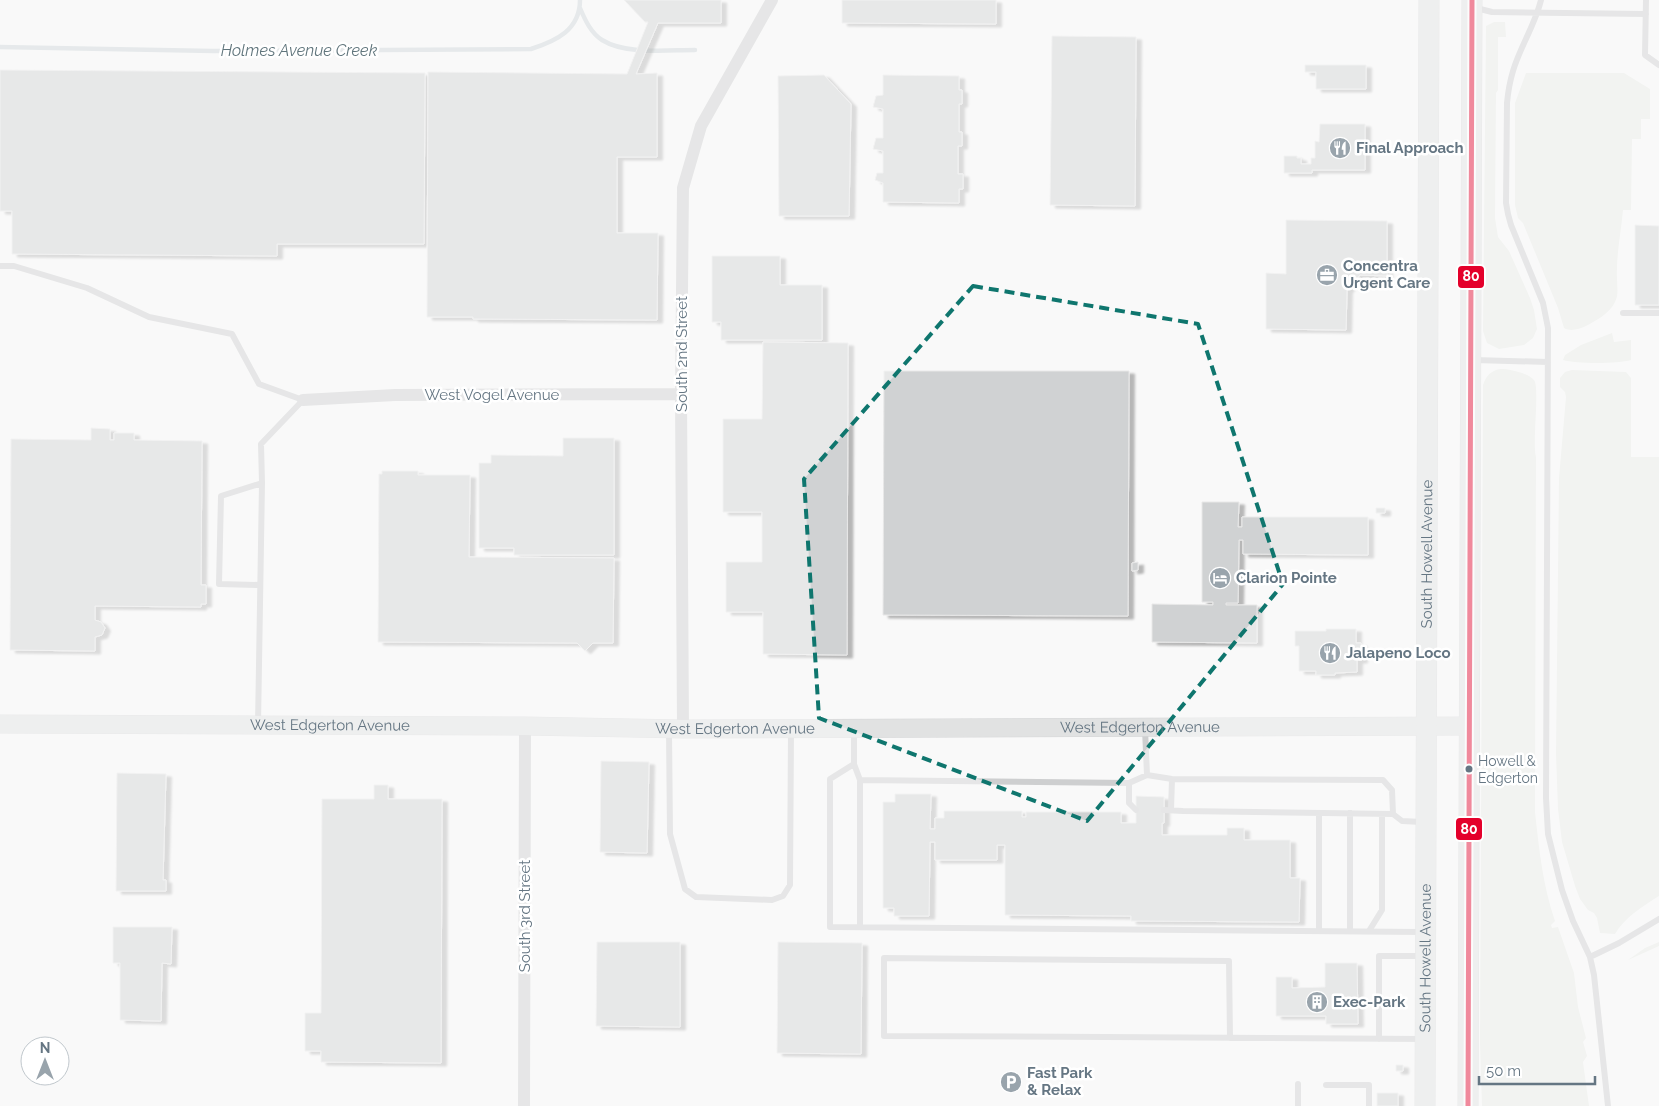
<svg xmlns="http://www.w3.org/2000/svg" width="1659" height="1106" font-family="Raleway,sans-serif">
<style>
.green{fill:#e8ebe6}
.lines{fill:none;stroke-linecap:round;stroke-linejoin:round}
.stream{stroke:#ced6d9;stroke-width:4.5}
.building{fill:#d0d2d3;stroke:#e8e8e8;filter:url(#shadow)}
.secondary-casing{stroke:#d5d6d7;stroke-width:19}
.primary-casing{stroke:#d5d6d7;stroke-width:21}
.lane{stroke:#cecfd0;stroke-width:6}
.street{stroke:#cecfd0;stroke-width:12}
.secondary{stroke:#e1e2e2;stroke-width:18}
.primary{stroke:#e1e2e2;stroke-width:20}
.bus-1-casing{stroke:#fff;stroke-width:9}
.bus-1{stroke:#e4002b;stroke-width:5}
.marked{fill:none;stroke:#0f766e;stroke-width:4;stroke-dasharray:10 6;stroke-linejoin:round}
.bus-dot{fill:#657683;stroke:#fff;stroke-width:2}
.labels{text-anchor:middle;stroke-width:5;stroke-linejoin:round;paint-order:stroke}
.bus-label{font-size:14px;fill:#657683;stroke:#fff;text-anchor:start}
.poi-label{font-size:15px;font-weight:bold;fill:#657683;stroke:#fff;text-anchor:start}
.street-label{font-size:15px;fill:#657683;stroke:#fff}
.water-label{font-size:16px;font-style:italic;fill:#60757c;stroke:#fff}
.line-badge{stroke:#fff;stroke-width:2}
.badge-label{font-size:14px;text-anchor:middle;font-weight:bold;fill:#fff}
</style>
<defs>
<filter id="shadow"><feDropShadow dx="5.5" dy="3" stdDeviation="1" flood-color="#0004"/></filter>
</defs>
<rect width="100%" height="100%" fill="#f9f9f9"/>
<path class="green" d="M1494,22H1505L1506,37H1498V90L1496,93L1495,218L1498,237L1509,251L1530,298L1534,310L1537,329L1533,338L1524,345L1499,349L1487,343L1483,331L1486,26Z
M1526,73H1624L1650,89V119H1641V139H1632L1631,210H1623C1621,233 1616,255 1617,279C1617,287 1619,294 1615,302C1610,313 1597,320 1586,326C1579,329 1571,332 1564,328L1558,308L1523,223L1518,218L1515,205V103Z
M1612,333L1614,342L1631,340V360C1618,364 1576,364 1563,360L1565,355L1581,345Z
M1501,369C1509,369 1528,373 1534,380C1540,387 1532,443 1536,457L1535,812C1539,849 1543,887 1555,921L1551,925L1552,928L1558,927L1574,973L1578,1007L1586,1038L1583,1042L1587,1056L1583,1062L1589,1106H1482L1480,1043L1483,385C1486,376 1491,370 1501,369Z
M1572,370L1626,372L1631,378V457H1659V896C1643,906 1624,918 1615,934L1600,933L1597,918L1594,913L1588,910L1580,899L1575,886L1562,842L1558,809L1556,754L1559,478L1566,397L1565,392L1560,387V378L1565,372Z
M1659,942V946L1628,960L1645,948Z"/>
<g class="lines">
<path class="stream" d="M580,8C585,20 591,33 602,40C626,55 667,50 695,50
M0,47L213,51L531,49C556,41 580,30 580,0"/>
</g>
<path class="building" d="M624,0H721V23H658L636,74L657,73V157H617V233H658L657,320L473,319V317H427L428,72L627,74L648,22H645Z
M842,0H996V24L842,23Z
M1052,36L1136,37L1135,206L1050,205Z
M1305,65H1366V89H1316V72H1305Z
M0,70L425,73L424,244H277V256L12,254V211H0Z
M824,75L851,104L849,216H779L778,76Z
M883,75L959,76V90H962V104H959V132H962V146H958V174H963V189H959V203L883,202V183L875,180L877,173H883V151L873,149L876,138H883V109L873,107L876,96L883,95Z
M1320,124H1365V170H1312V173H1284V156H1297V158H1301V164H1311V158H1315V141L1319,142Z
M1286,220L1387,221V276L1360,275L1347,290L1346,330L1266,329V273L1286,274Z
M1635,225L1659,226V305H1635Z
M712,256H780V285H822V340H721V322H712Z
M763,342L848,343L847,655L763,654V612H726V562H762V512H723V419H762Z
M884,371H1129L1128,616L883,615Z
M91,428L110,429V440H114V433H134V440L202,441L201,585H206V604H201V607L95,606V620L101,622L105,628L102,635L95,637V651L10,650L11,439L91,440Z
M563,438H614V555H514V548H479V463H491V455L563,456Z
M382,471H418V475H470L469,557L614,558L613,643H593L585,651L577,643L378,642L379,474H382Z
M1202,502H1239L1238,527H1242V517H1368V555L1243,554V540H1239L1238,603H1226V605H1257V643L1152,642V604L1213,605V602H1202Z
M1376,508H1385V513H1376Z
M1138,562V570L1132,571V563Z
M1326,629H1356V643H1361L1362,660H1357V672L1335,673V675H1316V671H1299V646H1295V631H1326Z
M601,761L649,762L647,853L600,852Z
M117,773L166,774L163,880H166V891H116Z
M374,785H388V799H442L441,1063L321,1062V1051H305V1013H321L322,799H374Z
M895,794H931L930,829H935V818H944V811H1022V817H1026V812H1121V823H1136V796L1164,797V823H1162V835H1227V828H1244V840H1290V878H1300L1299,922L1131,921V916L1005,915V845H997V860H935V842H930L929,916H894V908H883V802H895Z
M113,927H172L171,964L162,963L161,1021L120,1020V963H113Z
M597,942H680V1027L596,1026Z
M778,942L862,943L861,1054L777,1053Z
M1325,963H1357L1358,1024H1326V1016H1276V977H1292V988L1325,987Z
M1396,1065H1403V1071H1396Z
M1377,1093H1398V1106H1377Z"/>
<g class="lines">
<g class="secondary-casing">
<g id="secondary">
<path id="s1" d="M0,724L525,726L683,729L1469,726"/>
</g>
</g>
<g class="primary-casing">
<g id="primary">
<path id="s2" d="M1425,1106L1429,0"/>
<path d="M1468,1106L1472,0"/>
</g>
</g>
<path class="lane" d="M1541,0C1535,25 1520,47 1513,71C1510,81 1508,92 1507,103L1506,203L1508,214L1511,225L1543,303L1548,328L1546,798L1548,834L1562,890L1573,921L1590,957L1594,975L1608,1106
M1646,0L1645,55L1659,65
M1476,8L1492,12L1646,14
M0,266H14L87,288L149,317L232,334L259,384L303,400L261,444L262,483L258,725
M1623,313H1659
M1474,360L1548,362
M259,585L219,584L221,496L262,483
M1145,729L1147,775
M669,730L670,834L685,889L696,897L772,900L783,896L790,885L791,730
M854,730V764L860,780
M854,764L830,779V927L1422,932
M1136,810L1129,803V783L1147,775L1172,779L1383,780L1392,790L1393,814
M1164,810L1183,811L1393,814L1402,821L1422,822
M1171,810L1172,779
M1319,813V931
M860,927V780L1129,783
M1350,931V813
M1369,931L1382,910V814
M1590,957L1619,943L1659,919
M1230,1038L1229,961L884,958V1036C1064,1037 1244,1037 1424,1039
M1379,1039V956H1423
M1298,1084V1106
M1326,1085H1369V1106"/>
<path class="street" d="M303,400L395,395L681,394
M683,729L681,394L683,188L701,126L772,0
M524,1106L525,726"/>
<use href="#secondary" class="secondary"/>
<use href="#primary" class="primary"/>
<g class="bus-1-casing">
<path id="bus-1" d="M1468,1106L1472,0"/>
</g>
<use href="#bus-1" class="bus-1"/>
</g>
<path d="M0 0H1659V1106H0ZM973,286L1198,324L1283,584L1087,821L819,718L804,479Z" fill="#f9f9f9" fill-opacity=".55" fill-rule="evenodd"/>
<path class="marked" d="M973,286L1198,324L1283,584L1087,821L819,718L804,479Z"/>
<defs>
<g id="restaurant-disc" transform="scale(1.125)"><circle r="9.5" fill="#99a4ac" stroke="#fff"/><path d="M-5-6h1v4h1v-4h1v4h1v-4h1v5L-1.5 .5V6h-2V.5L-5-1ZM5-6V6H3V1.5H1.5Q1.5-4 5-6Z" fill="#fff"/></g>
<g id="office-disc" transform="scale(1.125)"><circle r="9.5" fill="#99a4ac" stroke="#fff"/><path d="M-6-3h4V-5.5h4V-3h4V5H-6ZM-1-4.5V-3h2v-1.5ZM-6 0V1H6V0Z" fill="#fff"/></g>
<g id="hotel-disc" transform="scale(1.125)"><circle r="9.5" fill="#99a4ac" stroke="#fff"/><path d="M-6-4.5h1.5V1H6V5H4.5V3h-9V5H-6ZM-4 0a1.8 1.8 0 1 1 3.6 0ZM.5 0V-2.5h3Q6-2.5 6 0Z" fill="#fff"/></g>
<g id="building-disc" transform="scale(1.125)"><circle r="9.5" fill="#99a4ac" stroke="#fff"/><path d="M-4-6H4V6H1V3H-1V6H-4ZM-2.5-4.3h1.7v1.8h-1.7ZM.8-4.3h1.7v1.8H.8ZM-2.5-1h1.7V.8h-1.7ZM.8-1h1.7V.8H.8Z" fill="#fff"/></g>
<g id="parking-disc" transform="scale(1.125)"><circle r="9.5" fill="#99a4ac" stroke="#fff"/><path d="M-3.5-5.5H1a3.5 3.5 0 0 1 0 7H-1V5.5H-3.5ZM-1-3.4V-.6H.8a1.4 1.4 0 0 0 0-2.8Z" fill="#fff"/></g>
</defs>
<g fill-rule="evenodd">
<use href="#restaurant-disc" x="1340" y="148"/>
<use href="#office-disc" x="1327" y="275"/>
<use href="#hotel-disc" x="1220" y="578"/>
<use href="#restaurant-disc" x="1330" y="653"/>
<use href="#building-disc" x="1317" y="1002"/>
<use href="#parking-disc" x="1011" y="1082"/>
</g>
<circle class="bus-dot" cx="1469" cy="769" r="4.5"/>
<g class="labels">
<g class="bus-label">
<text x="1478" y="766">Howell &amp;<tspan x="1478" dy="17">Edgerton</tspan></text>
</g>
<g class="poi-label">
<text x="1356" y="153">Final Approach</text>
<text x="1343" y="271">Concentra<tspan x="1343" dy="17">Urgent Care</tspan></text>
<text x="1236" y="583">Clarion Pointe</text>
<text x="1346" y="658">Jalapeno Loco</text>
<text x="1333" y="1007">Exec-Park</text>
<text x="1027" y="1078">Fast Park<tspan x="1027" dy="17">&amp; Relax</tspan></text>
</g>
<g class="street-label">
<text transform="translate(682 354) rotate(-90)" y="5">South 2nd Street</text>
<text x="492" y="400">West Vogel Avenue</text>
<text dy="5" stroke="none"><textPath href="#s2" startOffset="552">South Howell Avenue</textPath></text>
<text dy="5" stroke="none"><textPath href="#s1" startOffset="330">West Edgerton Avenue</textPath></text>
<text dy="5" stroke="none"><textPath href="#s1" startOffset="1140">West Edgerton Avenue</textPath></text>
<text dy="5" stroke="none"><textPath href="#s1" startOffset="735">West Edgerton Avenue</textPath></text>
<text transform="translate(525 916) rotate(-90)" y="5">South 3rd Street</text>
<text dy="5" stroke="none"><textPath href="#s2" startOffset="148">South Howell Avenue</textPath></text>
</g>
<g class="water-label">
<text x="299" y="56">Holmes Avenue Creek</text>
</g>
</g>
<g class="line-badge">
<rect x="1457" y="265" width="28" height="24" rx="5" fill="#e4002b"/>
<rect x="1455" y="817" width="28" height="24" rx="5" fill="#e4002b"/>
</g>
<g class="badge-label">
<text x="1471" y="281">80</text>
<text x="1469" y="834">80</text>
</g>
<g transform="translate(45 1061)"><circle r="24" fill="#ffffff" stroke="#c1c8cd"/>
<path d="M0-4L9 19L0 12L-9 19Z" fill="#99a4ac"/>
<text y="-8" font-size="14" font-weight="bold" text-anchor="middle" fill="#657683">N</text>
</g>
<path d="M1479 1076v8h116v-8" fill="none" stroke="#657683" stroke-width="2.5"/>
<text x="1486" y="1076" font-size="15" fill="#657683" stroke="#ffffff" stroke-width="4" paint-order="stroke">50 m</text>
</svg>
